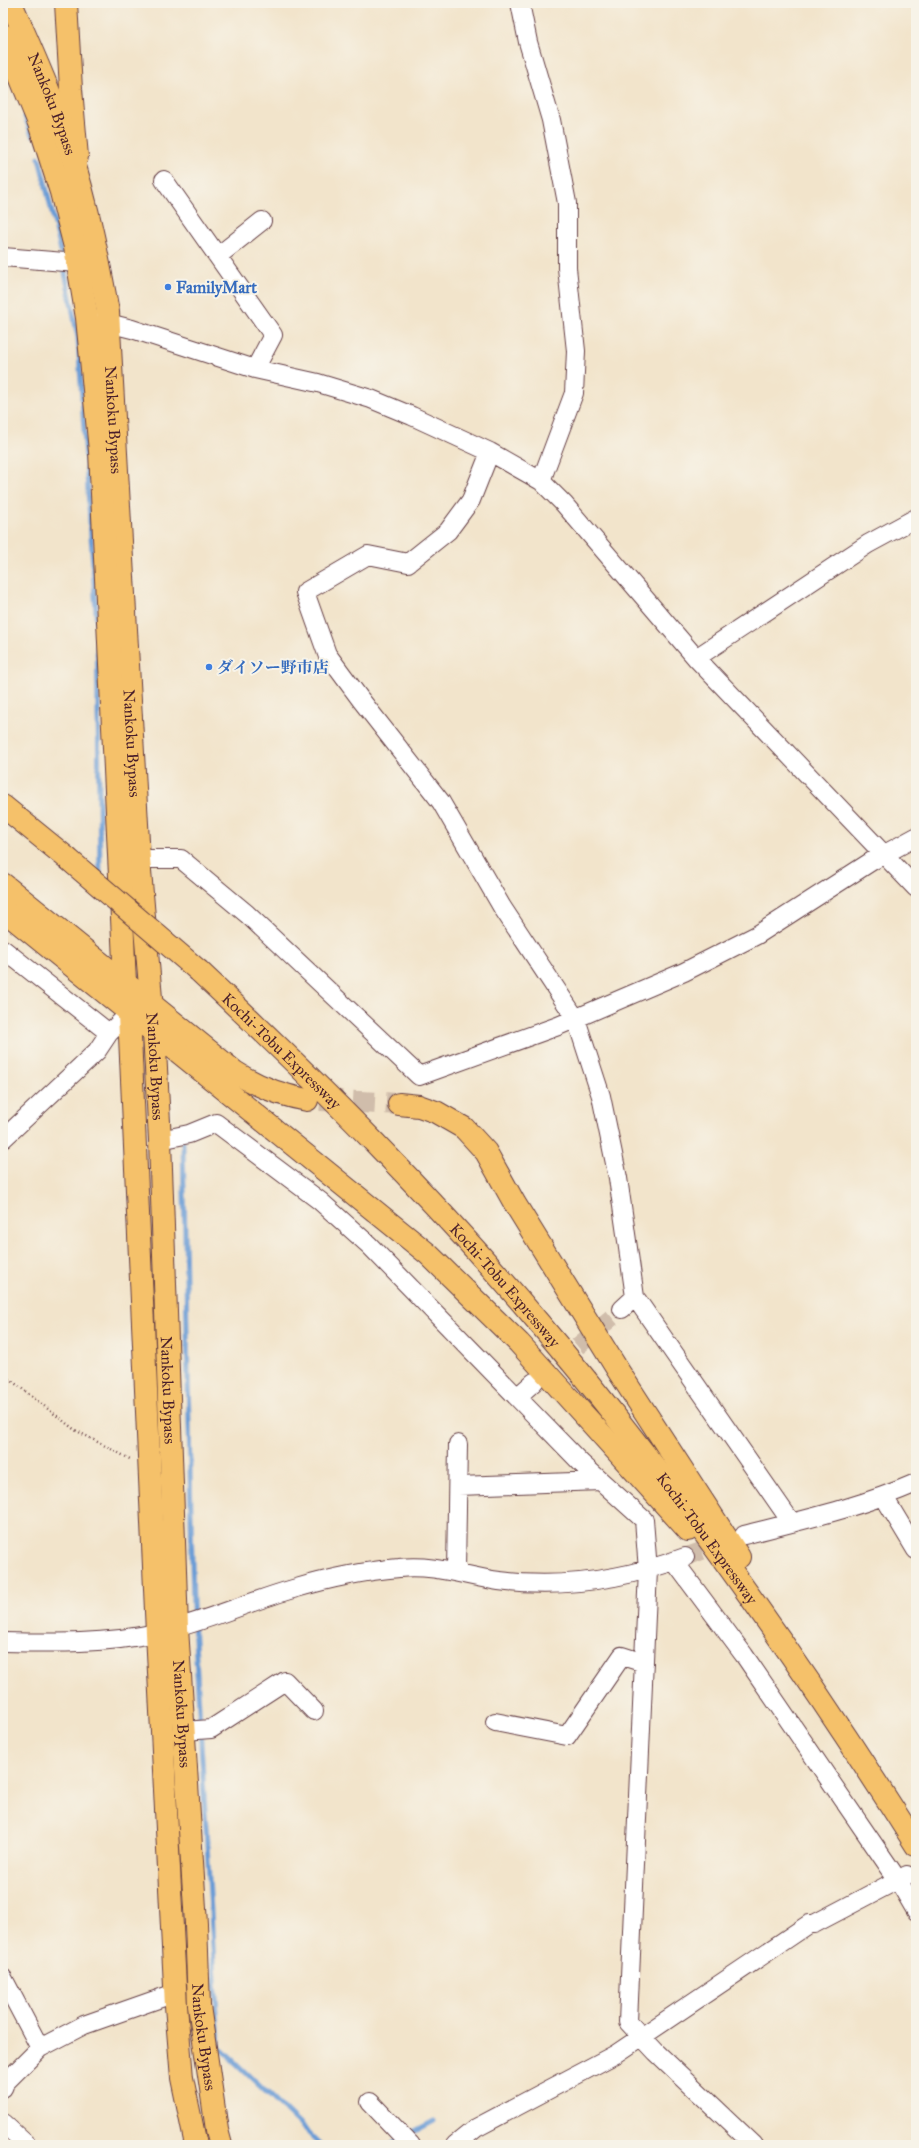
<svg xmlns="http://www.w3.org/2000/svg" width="919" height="2148" font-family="'IM FELL Great Primer','Noto Serif JP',serif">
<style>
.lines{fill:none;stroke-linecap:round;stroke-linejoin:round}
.stream{stroke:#6a9cd5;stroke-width:5}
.minor-tunnel{stroke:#d0bdab;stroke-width:18;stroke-dasharray:18 9;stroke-linecap:butt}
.highway-tunnel{stroke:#d0bdab;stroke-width:22;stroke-dasharray:22 11;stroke-linecap:butt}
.minor-casing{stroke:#633d43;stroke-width:20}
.major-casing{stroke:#633d43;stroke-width:24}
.highway-casing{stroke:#633d43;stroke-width:24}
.path{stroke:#633d43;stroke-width:2.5;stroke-dasharray:1 3;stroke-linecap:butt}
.minor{stroke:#fff;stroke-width:18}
.major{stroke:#f5c16b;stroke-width:22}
.highway{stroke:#f5c16b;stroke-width:22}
.highway-bridge-casing{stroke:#633d43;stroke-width:24;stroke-linecap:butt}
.highway-bridge{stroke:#f5c16b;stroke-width:22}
.shop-dot{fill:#3f7fe0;stroke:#f7f3e8;stroke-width:1.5}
.labels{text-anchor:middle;stroke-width:4;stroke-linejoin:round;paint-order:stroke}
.street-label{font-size:16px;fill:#4a1f2b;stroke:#f7f3e8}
.shop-label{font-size:16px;font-weight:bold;fill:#366cbe;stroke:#f7f3e8;text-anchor:start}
</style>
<rect width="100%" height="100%" fill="#f7f3e8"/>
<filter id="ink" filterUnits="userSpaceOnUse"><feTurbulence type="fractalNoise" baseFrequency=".025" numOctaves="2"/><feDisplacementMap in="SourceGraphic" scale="8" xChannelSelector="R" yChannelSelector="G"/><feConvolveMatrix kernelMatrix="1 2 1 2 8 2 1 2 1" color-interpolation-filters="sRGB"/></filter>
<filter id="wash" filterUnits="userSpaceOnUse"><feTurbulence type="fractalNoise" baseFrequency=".012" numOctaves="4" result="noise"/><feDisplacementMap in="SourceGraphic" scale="16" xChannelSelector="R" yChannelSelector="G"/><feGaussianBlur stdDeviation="0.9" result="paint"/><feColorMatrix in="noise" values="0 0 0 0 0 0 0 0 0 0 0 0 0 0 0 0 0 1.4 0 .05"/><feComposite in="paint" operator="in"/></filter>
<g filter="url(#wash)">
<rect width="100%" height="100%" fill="#f2e4cb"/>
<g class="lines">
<path class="stream" d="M3,66L10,80
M25,117L32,135
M39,158L59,242L78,338L97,627L100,877
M183,1143L193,1606L219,2047L321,2145
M405,2133L415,2131L434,2121
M390,2145L399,2138"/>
</g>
</g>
<g filter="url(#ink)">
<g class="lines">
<path class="minor-tunnel" d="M536,1381L622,1309
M685,1557L725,1542"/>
<path class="highway-tunnel" d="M320,1100L399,1104"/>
<g class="minor-casing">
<path id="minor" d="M520,3L528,42L551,120L567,203V268L576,351L574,393L541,481
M164,180L273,335L255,369
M218,256L262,221
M3,257L77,263
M96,320L132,329L255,369L318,383L371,399L412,416L490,452L541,481L564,504L696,658L916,888
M490,452L471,500L448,531L408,563L368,555L305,592L327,654L361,700L441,802L502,907L576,1019L601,1096L618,1178L635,1297L792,1523
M696,658L868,544L916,518
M139,859H181L247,914L419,1076L558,1026L684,972L757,935L872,861L916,837
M3,949L109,1033L129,1014
M3,1139L97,1051L109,1033
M160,1140L189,1134L216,1123L320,1201L369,1245L582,1464L644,1520L648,1570L628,2022L656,2052L754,2145
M622,1309L635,1297
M517,1397L534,1382
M458,1486L601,1481
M884,1497L916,1550
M744,1535C803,1520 861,1507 916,1483
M674,1561L744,1655L898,1880L916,1911
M456,1572L458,1444
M3,1642C54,1643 107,1644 156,1633C203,1623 247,1602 293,1589C327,1579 364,1571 399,1568C434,1564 465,1576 499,1581C562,1589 626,1579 685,1557
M495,1722L567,1736L622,1656L644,1663
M184,1731L211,1729L285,1681L314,1711
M3,1978L40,2048L84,2025L175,1993
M3,2088L5,2083L40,2048
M370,2102L411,2145
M3,2123L27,2145
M455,2145L476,2128L616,2054L809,1924H814L907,1875"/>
</g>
<g class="major-casing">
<path id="major" d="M66,3L71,89L77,157"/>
</g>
<g class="highway-casing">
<g id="highway">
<path id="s1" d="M11,3C27,40 44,77 58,115C82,179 96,245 108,312L139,859L154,1033L160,1140L177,1628L196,1924L199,2006L217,2130L221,2145"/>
<path d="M3,35L39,123L61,192L75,247L87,318L100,451L125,982L129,1014L157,1633L176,2006L182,2078L196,2145"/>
<path d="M3,806L67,858"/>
<path d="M3,884L235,1072C258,1087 280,1095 307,1100"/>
<path d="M3,910L428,1254L519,1343L688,1530"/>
<path id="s2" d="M199,971C318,1083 434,1198 539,1323C678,1487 801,1663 916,1845"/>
<path d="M399,1104L419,1106L436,1112L464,1128L486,1152L515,1204L619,1372L739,1557"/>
</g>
</g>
<path class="path" d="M3,1374L75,1430L130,1459"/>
<use href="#minor" class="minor"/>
<use href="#major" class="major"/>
<use href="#highway" class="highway"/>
<g class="highway-bridge-casing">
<path id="highway-bridge" d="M67,858L199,971"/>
</g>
<use href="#highway-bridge" class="highway-bridge"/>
</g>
</g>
<g class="shop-dot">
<circle cx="168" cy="287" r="4"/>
<circle cx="209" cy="667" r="4"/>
</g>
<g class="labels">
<g class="street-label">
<text dy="6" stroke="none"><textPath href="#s1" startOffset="109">Nankoku Bypass</textPath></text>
<text dy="6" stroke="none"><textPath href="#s1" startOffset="433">Nankoku Bypass</textPath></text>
<text dy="6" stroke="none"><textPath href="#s1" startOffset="757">Nankoku Bypass</textPath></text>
<text dy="6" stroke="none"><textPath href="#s2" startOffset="115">Kochi-Tobu Expressway</textPath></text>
<text dy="6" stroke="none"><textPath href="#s1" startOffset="1081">Nankoku Bypass</textPath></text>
<text dy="6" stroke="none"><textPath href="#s2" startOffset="439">Kochi-Tobu Expressway</textPath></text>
<text dy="6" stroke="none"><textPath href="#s1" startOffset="1405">Nankoku Bypass</textPath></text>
<text dy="6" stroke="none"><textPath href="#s2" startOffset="763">Kochi-Tobu Expressway</textPath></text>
<text dy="6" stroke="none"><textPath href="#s1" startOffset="1729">Nankoku Bypass</textPath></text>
<text dy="6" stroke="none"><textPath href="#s1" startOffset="2053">Nankoku Bypass</textPath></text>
</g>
<g class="shop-label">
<text x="176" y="293">FamilyMart</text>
<text x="217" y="673">ダイソー野市店</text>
</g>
</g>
<rect width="919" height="2148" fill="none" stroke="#f7f3e8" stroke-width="16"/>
</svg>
